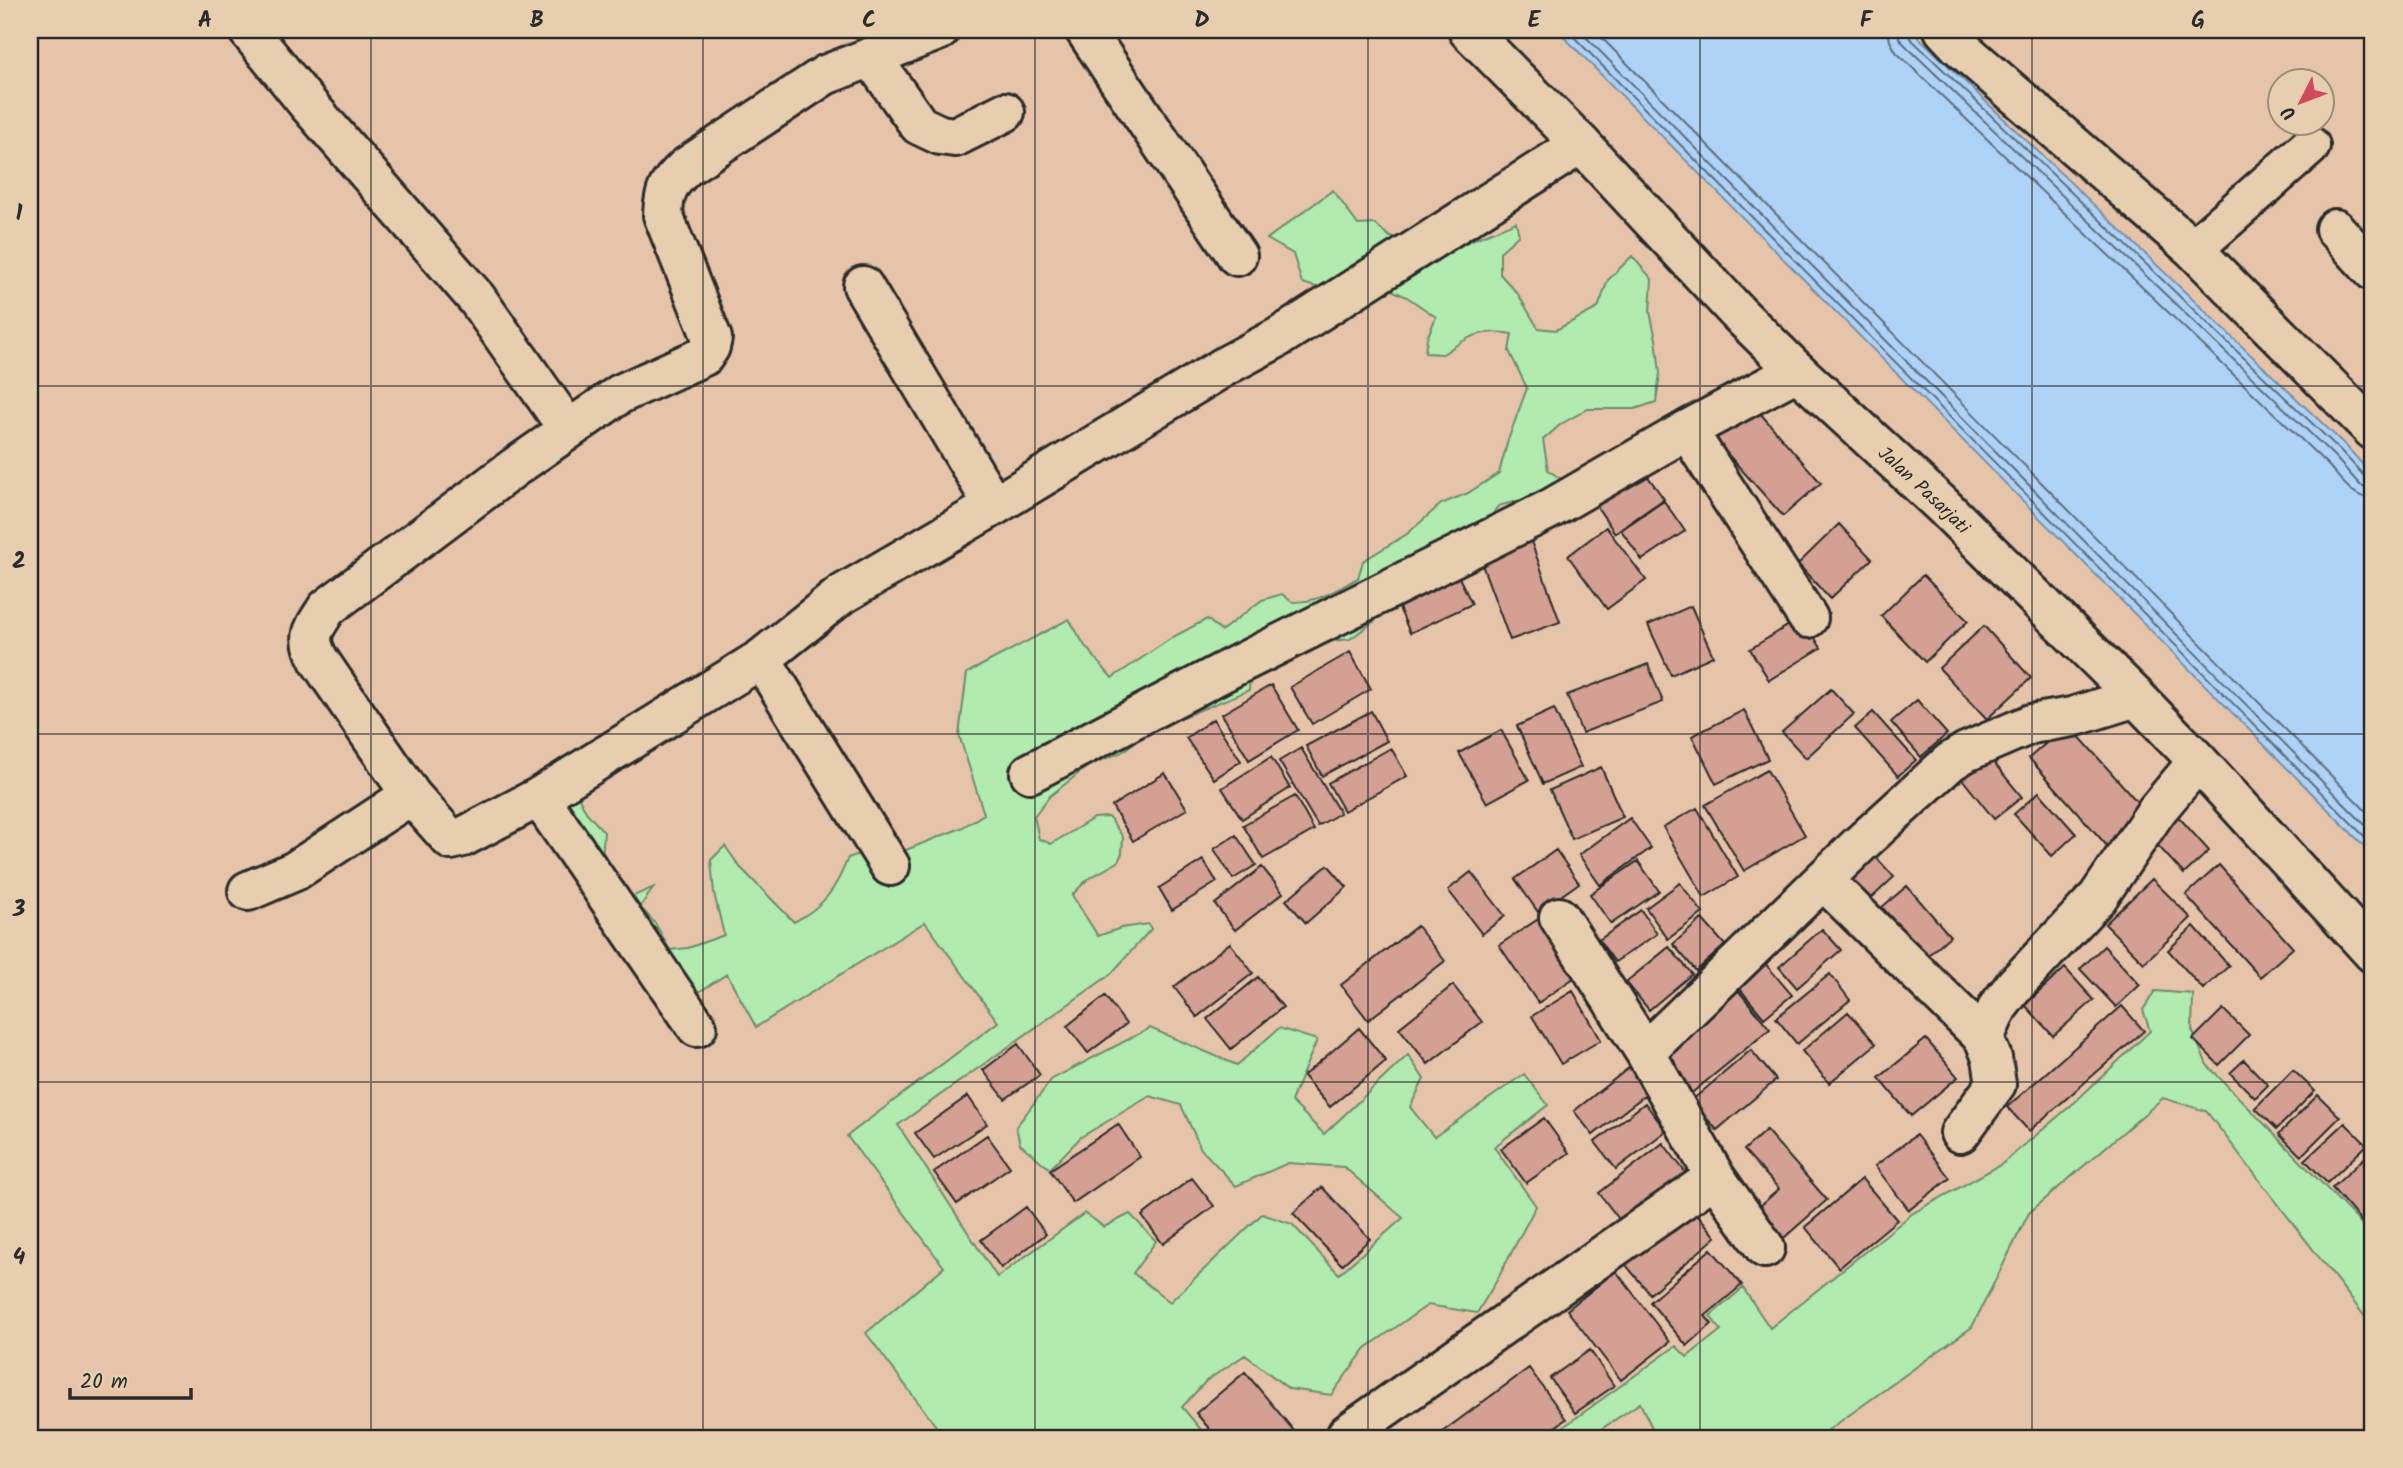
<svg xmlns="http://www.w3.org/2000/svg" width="2403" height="1468" font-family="Kalam,sans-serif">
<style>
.green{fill:#b1ebaf;stroke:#6e8b6d;stroke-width:2}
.water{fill:#aed3f7;stroke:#7a90a5;stroke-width:2}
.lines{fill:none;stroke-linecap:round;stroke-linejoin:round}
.shore{stroke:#5f6e7d;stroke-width:2}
.building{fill:#d3a093;stroke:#2b2b2b;stroke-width:2}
.minor-casing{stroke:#2b2b2b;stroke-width:44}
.secondary-casing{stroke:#2b2b2b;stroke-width:44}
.minor{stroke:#e6ceaf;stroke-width:38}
.secondary{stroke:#e6ceaf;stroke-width:38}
.grid{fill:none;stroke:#2b2b2b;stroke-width:2;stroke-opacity:0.55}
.labels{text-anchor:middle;stroke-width:7;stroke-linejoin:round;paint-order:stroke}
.street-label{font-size:19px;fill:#2b2b2b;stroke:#e6ceaf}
.neatline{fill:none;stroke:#2b2b2b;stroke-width:2.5}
.grid-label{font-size:23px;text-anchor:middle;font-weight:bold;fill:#2b2b2b}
</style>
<rect width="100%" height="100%" fill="#e6c4aa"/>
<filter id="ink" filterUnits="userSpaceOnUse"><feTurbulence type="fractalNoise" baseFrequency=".0143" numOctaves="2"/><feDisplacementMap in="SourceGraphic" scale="14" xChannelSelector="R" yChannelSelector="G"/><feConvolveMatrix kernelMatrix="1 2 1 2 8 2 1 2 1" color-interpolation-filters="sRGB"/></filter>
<g filter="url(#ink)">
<path class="green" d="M1333,190L1358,225L1375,224L1390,237L1442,236L1450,249L1516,222L1519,235L1500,252V274L1518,294L1538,328L1556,330L1598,308L1608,280L1632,256L1652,279L1650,312L1656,339L1660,373L1656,402L1635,409H1588L1561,424L1543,440L1548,470L1561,479L1543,494L1498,506L1475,540L1387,603L1376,620L1350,639L1333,641L1287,657L1250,676L1249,690L1149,731L1122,752L1088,766L1050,796L1034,816L1039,839L1051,844L1094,818L1109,817L1123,837L1122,853L1118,862L1088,879L1072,895L1098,936L1121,928L1149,924L1151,929L1111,974L898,1125L997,1277L1085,1213L1104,1227L1130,1214L1156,1241L1133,1273L1170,1302L1262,1214L1292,1224L1339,1274L1403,1218L1344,1167L1288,1163L1236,1186L1201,1149L1181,1105L1150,1096L1081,1137L1050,1169L1020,1144L1016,1127L1052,1079L1150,1028L1237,1065L1279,1028L1317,1040L1291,1101L1324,1134L1408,1055L1424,1079L1410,1107L1434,1137L1524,1074L1548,1105L1494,1147L1536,1206L1497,1280L1477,1313L1428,1305L1366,1348L1331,1395L1289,1389L1245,1355L1206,1381L1182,1407L1208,1438H945L866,1333L944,1267L847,1136L998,1022L925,922L756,1027L727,974L663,1015L650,988L536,795L568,775L586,812L604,832L601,871L620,902L654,887L640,907L655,923L670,950L688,948L724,935L714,893L711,860L725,846L740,867L794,922C825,906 836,888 848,858L869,850L896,854L961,828L984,814L959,735L967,673L1069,619L1085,646L1112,678L1173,637L1207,619L1221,631L1262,600L1282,594L1292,602C1320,602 1334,591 1358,578L1363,561L1407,534L1441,504L1468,493L1499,473L1508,440L1527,388L1509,351L1512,334C1482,328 1467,337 1443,354L1425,353L1427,338L1436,317L1407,297L1379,284L1330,291L1302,283L1293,254L1267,239Z
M2155,991L2193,994L2192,1030L2207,1065L2373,1236V1327L2206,1111L2163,1098L2029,1213L1972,1327L1817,1438H1657L1640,1403L1588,1438H1548L1676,1346L1687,1357L1721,1330L1710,1316L1743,1288L1770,1328L1913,1213L2002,1164L2075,1102L2150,1031L2143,1010Z"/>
<path class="water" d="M1557,30H1911L2345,445L2373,476V855Z"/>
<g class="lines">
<path class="shore" d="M1567,30L2373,845
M1579,30L2373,833
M1594,30L2373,818
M1888,30L1890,41L1896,52L2327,464C2340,478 2352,498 2373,499
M1898,30L1899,38L1904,44L2334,456L2360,485L2373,489
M1907,30L1910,38L2340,450L2366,478L2373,480"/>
</g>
<path class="building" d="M1753,405L1821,483L1783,516L1715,440Z
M1639,464L1664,499L1615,533L1591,498Z
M1664,501L1685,531L1642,560L1621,530Z
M1839,524L1872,559L1830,599L1798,564Z
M1606,527L1646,580L1607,609L1568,556Z
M1528,533L1560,622L1510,640L1477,551Z
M1452,563L1472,604L1410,633L1392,592Z
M1923,575L1968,621L1925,662L1881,616Z
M1691,606L1713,656L1671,675L1648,625Z
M1802,617L1821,648L1769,680L1750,649Z
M1984,626L2031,678L1987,719L1939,668Z
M1350,652L1371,689L1312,724L1290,687Z
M1648,664L1663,702L1582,733L1567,695Z
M1271,685L1298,730L1249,760L1222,714Z
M1831,689L1854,714L1806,758L1782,732Z
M1917,700L1947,734L1921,757L1891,722Z
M1554,709L1581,767L1543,784L1517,726Z
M1744,710L1768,759L1716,784L1692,736Z
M1371,711L1387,741L1322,776L1306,746Z
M1873,712L1916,760L1898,776L1855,728Z
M1213,719L1241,761L1214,779L1186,738Z
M2068,724L2148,814L2109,848L2029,758Z
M1501,730L1529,780L1487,803L1459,753Z
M1301,748L1340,813L1318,826L1279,761Z
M1391,748L1407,776L1344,811L1328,783Z
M1986,753L2022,797L1994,819L1959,775Z
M1271,757L1290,788L1242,819L1222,788Z
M1601,767L1623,817L1572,839L1550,790Z
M1767,770L1805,835L1744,871L1705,805Z
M1165,773L1187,809L1133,841L1112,806Z
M2039,792L2076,834L2052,856L2014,814Z
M1295,796L1314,830L1263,859L1243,825Z
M1697,808L1738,877L1704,897L1663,827Z
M2176,814L2209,851L2184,874L2150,837Z
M1630,818L1651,848L1600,885L1579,855Z
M1236,835L1256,865L1233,879L1214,849Z
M1556,850L1579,883L1538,912L1515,879Z
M1873,854L1894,877L1865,904L1843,881Z
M1203,860L1217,882L1172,910L1159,888Z
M1638,861L1659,891L1611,924L1590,894Z
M1328,865L1347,887L1306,923L1286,900Z
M2219,865L2293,948L2260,977L2186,895Z
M1262,867L1283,893L1235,930L1215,904Z
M1471,872L1505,916L1482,934L1448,890Z
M2152,879L2191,918L2144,963L2105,924Z
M1680,883L1703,913L1668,939L1646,908Z
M1907,886L1950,936L1925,958L1882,907Z
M1641,910L1657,934L1615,962L1599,940Z
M1540,918L1578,975L1538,1003L1499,945Z
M1702,919L1725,945L1696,971L1673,944Z
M1417,926L1445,961L1368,1020L1341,985Z
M2194,926L2229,966L2203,989L2168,950Z
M1822,929L1841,950L1797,988L1779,967Z
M1230,943L1253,973L1197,1017L1174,987Z
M2104,946L2140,985L2116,1007L2080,969Z
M1669,947L1692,974L1649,1010L1626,982Z
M1757,954L1792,995L1764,1018L1730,977Z
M2065,968L2094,1000L2053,1036L2025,1005Z
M1830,974L1850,1000L1797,1044L1776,1018Z
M1258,977L1283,1007L1231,1049L1207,1019Z
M1453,985L1482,1022L1428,1064L1399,1028Z
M1737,989L1770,1029L1688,1096L1655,1057Z
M1573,991L1601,1040L1561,1064L1532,1016Z
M1105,996L1126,1024L1088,1053L1067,1026Z
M2122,1006L2144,1031L2029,1131L2007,1107Z
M2223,1009L2249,1035L2219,1065L2193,1039Z
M1848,1012L1876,1044L1829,1083L1802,1051Z
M1359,1028L1386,1061L1330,1107L1303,1076Z
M1926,1039L1958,1077L1911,1116L1879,1078Z
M1018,1044L1040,1075L1005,1099L983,1070Z
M1751,1050L1776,1080L1717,1130L1691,1101Z
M2244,1060L2268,1085L2255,1098L2230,1073Z
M1630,1067L1649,1092L1593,1135L1574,1111Z
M2293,1070L2315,1091L2277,1129L2255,1108Z
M2318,1095L2340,1117L2301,1156L2279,1134Z
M968,1096L987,1124L934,1159L915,1133Z
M1645,1103L1666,1131L1616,1169L1595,1142Z
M1544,1118L1569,1153L1526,1183L1501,1149Z
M2345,1123L2367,1145L2327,1183L2305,1160Z
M1118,1124L1140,1157L1073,1203L1050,1170Z
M1766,1130L1827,1200L1777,1244L1750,1215L1779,1189L1744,1150Z
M987,1135L1010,1167L957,1204L934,1172Z
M1916,1135L1950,1178L1909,1210L1875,1166Z
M1663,1143L1689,1177L1625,1227L1599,1193Z
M2373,1150V1226L2369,1230L2332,1188Z
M1192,1178L1214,1206L1163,1244L1142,1216Z
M1862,1179L1897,1220L1839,1268L1805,1227Z
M1322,1187L1370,1239L1342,1265L1293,1213Z
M1688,1203L1716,1237L1650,1294L1621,1259Z
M1026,1207L1046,1234L1001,1268L981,1240Z
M1711,1249L1742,1285L1705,1316L1712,1324L1687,1346L1650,1302Z
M1616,1271L1670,1342L1621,1380L1567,1310Z
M1590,1350L1614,1386L1575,1413L1550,1378Z
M1529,1368L1566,1419L1540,1438H1434Z
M1245,1372L1300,1438H1217L1196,1413Z"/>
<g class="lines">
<g class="minor-casing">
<path id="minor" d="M248,30L307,103L477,299L568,429
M940,30L825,75L686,167C668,184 664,190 663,215L712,338L710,347L704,356L620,394L515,467L327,608C313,630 306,636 319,660L411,795L451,840L463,837L539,797L761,659L841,595L994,506L1227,365L1279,337L1581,144
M1085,30L1237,256
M1944,30L1959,46L2193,249L2373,430
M872,58L919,125L940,135L955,137L1005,112
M2335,229L2373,271
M2193,249L2310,146
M863,286L994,506
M1687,430L1808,618
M761,659L890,866
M1030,773L1231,668L1550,509L1687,430L1797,371
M539,797L697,1027
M1823,880L1984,1038
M248,891L295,871L411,795
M1559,917L1645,1052L1715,1177L1765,1248
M1645,1052L1859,845L1950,762L1966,752L2031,724L2072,717L2136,697
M1960,1133L1996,1084L1992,1058L1984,1038L1998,1007L2015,985L2098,897L2157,810L2198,761
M1347,1434L1715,1177"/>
</g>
<g class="secondary-casing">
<g id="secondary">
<path id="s1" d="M1468,30L1581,144L1738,313L1797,371L1942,505L2136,697L2198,761L2373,953"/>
</g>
</g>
<use href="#minor" class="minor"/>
<use href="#secondary" class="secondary"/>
</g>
</g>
<path class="grid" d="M371,30V1438M703,30V1438M1035,30V1438M1368,30V1438M1700,30V1438M2032,30V1438M30,386H2373M30,734H2373M30,1082H2373"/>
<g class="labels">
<g class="street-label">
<text dy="7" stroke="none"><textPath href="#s1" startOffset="648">Jalan Pasarjati</textPath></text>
</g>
</g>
<rect width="2403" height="1468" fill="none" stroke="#e6ceaf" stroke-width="77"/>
<g transform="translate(2301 102) rotate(228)"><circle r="33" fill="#e6ceaf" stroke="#9b8d7a" stroke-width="2"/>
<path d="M0-5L12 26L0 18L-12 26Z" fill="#d1495b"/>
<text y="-10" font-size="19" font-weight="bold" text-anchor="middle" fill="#2b2b2b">U</text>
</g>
<path d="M70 1388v10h121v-10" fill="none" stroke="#2b2b2b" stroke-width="3.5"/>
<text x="80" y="1388" font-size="21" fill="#2b2b2b" stroke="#e6ceaf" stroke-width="5" paint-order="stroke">20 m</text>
<rect x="38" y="38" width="2326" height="1392" class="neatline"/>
<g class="grid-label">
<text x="205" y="27">A</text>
<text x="537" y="27">B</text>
<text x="869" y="27">C</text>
<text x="1202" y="27">D</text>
<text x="1534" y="27">E</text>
<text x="1866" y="27">F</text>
<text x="2198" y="27">G</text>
<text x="19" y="220">1</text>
<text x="19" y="568">2</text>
<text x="19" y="916">3</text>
<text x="19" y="1264">4</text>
</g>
</svg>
